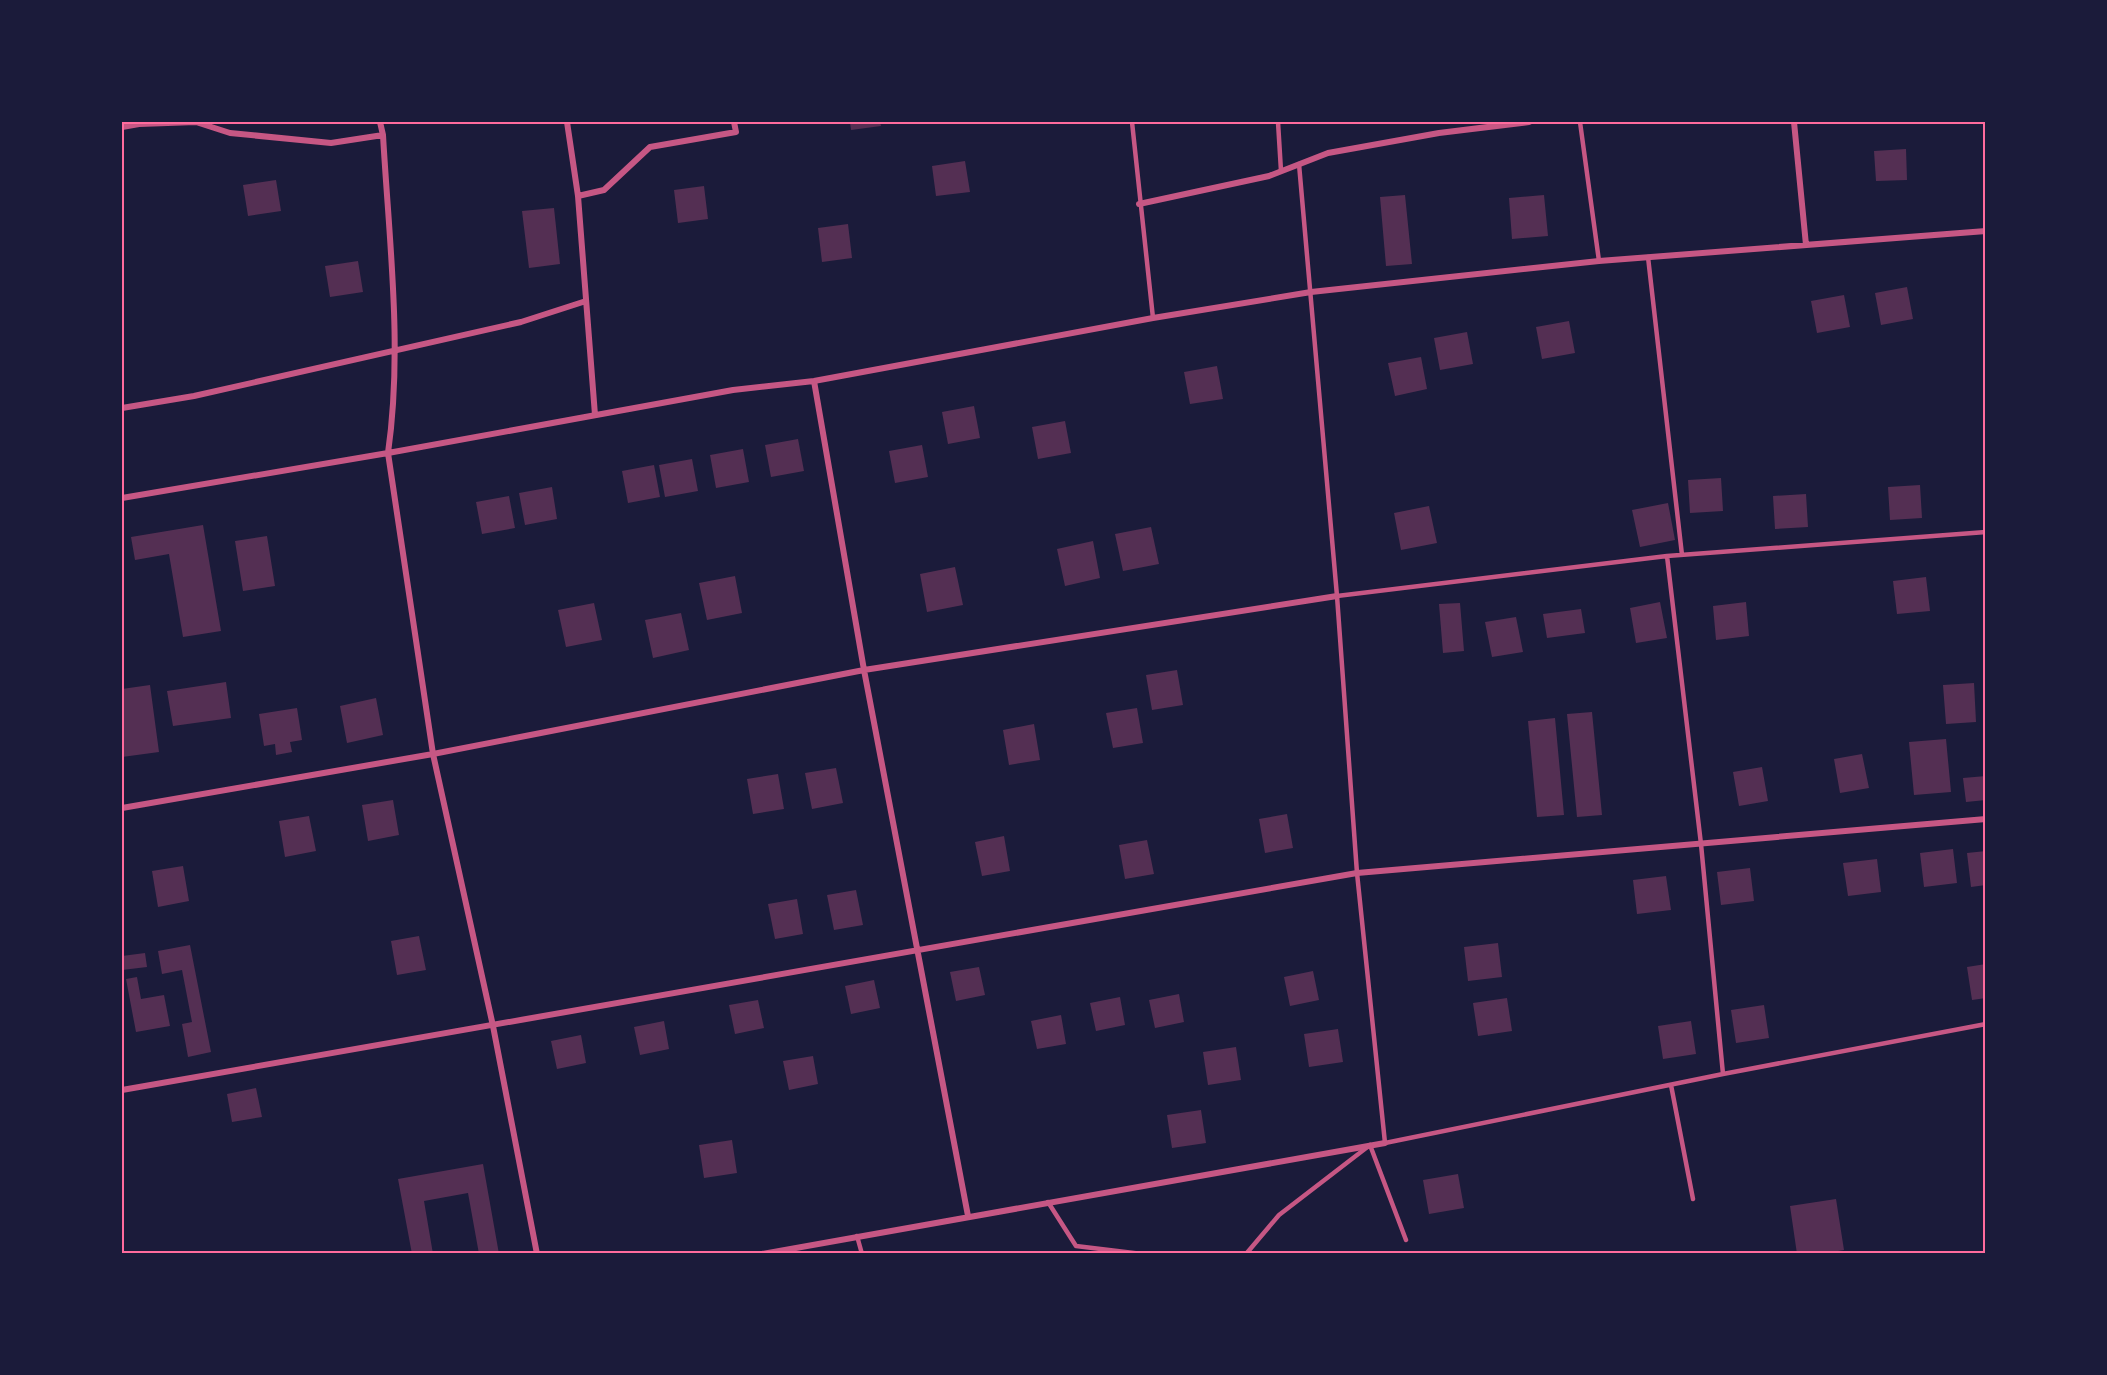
<svg xmlns="http://www.w3.org/2000/svg" width="2107" height="1375" font-family="'Libre Baskerville',serif">
<style>
.building{fill:#542f53}
.lines{fill:none;stroke-linecap:round;stroke-linejoin:round}
.service{stroke:#c65784;stroke-width:4.5}
.minor{stroke:#c65784;stroke-width:6}
.neatline{fill:none;stroke:#ff6b9d;stroke-width:2}
</style>
<rect width="100%" height="100%" fill="#1b1b3a"/>
<path class="building" d="M850,122H880L881,126L851,130Z
M1906,149L1907,180L1876,181L1874,151Z
M965,161L970,192L936,196L932,166Z
M276,180L281,211L248,216L243,185Z
M704,186L708,219L678,223L674,190Z
M1405,195L1412,264L1386,266L1380,197Z
M1544,195L1548,236L1512,239L1509,198Z
M554,208L560,264L529,268L522,211Z
M848,224L852,258L822,262L818,228Z
M358,261L363,292L330,297L325,266Z
M1907,287L1913,319L1881,325L1875,293Z
M1844,295L1850,327L1817,333L1811,301Z
M1569,321L1575,353L1542,359L1536,327Z
M1467,332L1473,364L1440,370L1434,338Z
M1421,357L1427,389L1395,396L1388,363Z
M1217,366L1223,399L1190,404L1184,372Z
M974,406L980,438L948,444L942,412Z
M1065,421L1071,453L1038,459L1032,427Z
M798,439L804,471L771,477L765,445Z
M922,445L928,477L895,483L889,451Z
M743,449L749,482L716,488L710,455Z
M692,459L698,491L665,497L659,465Z
M654,465L660,497L628,503L622,471Z
M1721,478L1723,511L1690,513L1688,480Z
M1920,485L1922,518L1890,520L1888,487Z
M552,487L557,519L525,525L519,493Z
M1806,494L1808,527L1775,529L1773,496Z
M509,496L515,528L482,534L476,502Z
M1668,503L1675,540L1640,547L1632,510Z
M1429,506L1437,543L1401,550L1394,513Z
M203,525L221,631L183,637L169,554L135,560L131,537Z
M1151,527L1159,564L1123,571L1115,534Z
M267,536L275,586L243,591L235,541Z
M1093,541L1100,578L1065,586L1057,549Z
M955,567L963,605L927,612L920,574Z
M735,576L742,613L707,620L699,583Z
M1926,577L1930,611L1897,614L1893,581Z
M1660,602L1667,638L1636,643L1630,608Z
M1746,602L1749,636L1716,640L1713,606Z
M594,603L602,640L566,647L558,610Z
M1460,603L1464,651L1443,653L1439,604Z
M1581,609L1585,633L1547,638L1543,614Z
M681,613L689,650L653,658L645,620Z
M1516,617L1523,652L1492,657L1485,622Z
M1177,670L1183,705L1152,710L1146,675Z
M226,682L231,718L173,726L167,691Z
M1974,683L1976,722L1946,724L1943,685Z
M150,685L159,752L122,757V689Z
M376,698L383,735L347,743L340,706Z
M297,708L302,740L290,742L292,752L276,755L275,744L264,746L259,714Z
M1137,708L1143,743L1113,748L1106,713Z
M1592,712L1602,815L1577,817L1567,714Z
M1555,718L1564,815L1537,817L1528,721Z
M1034,724L1040,760L1009,765L1003,730Z
M1946,739L1951,792L1914,795L1909,742Z
M1862,754L1869,788L1840,793L1834,759Z
M1762,767L1768,801L1739,806L1733,772Z
M836,768L843,803L812,809L805,773Z
M778,774L784,809L753,814L747,779Z
M1986,776V800L1966,802L1963,778Z
M393,800L399,835L368,841L362,805Z
M1287,814L1293,848L1265,853L1259,819Z
M309,816L316,851L285,857L279,821Z
M1004,836L1010,871L982,876L975,842Z
M1147,840L1154,874L1125,879L1119,845Z
M1953,849L1957,883L1924,887L1920,853Z
M1986,851V885L1971,887L1967,853Z
M1877,859L1881,892L1848,896L1843,863Z
M183,866L189,901L158,907L152,871Z
M1750,868L1754,901L1721,905L1717,872Z
M1666,876L1671,910L1637,914L1633,880Z
M856,890L863,925L834,930L827,895Z
M797,899L803,934L775,939L768,904Z
M419,936L426,970L397,975L391,941Z
M1498,943L1502,977L1468,981L1464,947Z
M190,945L211,1052L188,1057L182,1024L192,1022L182,970L162,974L158,951Z
M145,953L147,967L122,970V956Z
M1986,964V998L1972,1000L1967,967Z
M979,967L985,995L956,1001L950,972Z
M1313,971L1319,1000L1290,1006L1284,977Z
M137,977L141,999L164,995L170,1026L136,1032L126,979Z
M874,980L880,1008L851,1014L845,986Z
M1179,994L1184,1022L1155,1028L1149,1000Z
M1120,997L1125,1025L1096,1031L1090,1003Z
M1507,998L1512,1031L1478,1036L1473,1003Z
M758,1000L764,1028L735,1034L729,1005Z
M1764,1005L1769,1038L1736,1043L1731,1010Z
M1061,1015L1066,1044L1037,1049L1031,1021Z
M664,1021L669,1049L640,1055L634,1027Z
M1691,1021L1696,1054L1663,1059L1658,1026Z
M1338,1029L1343,1062L1309,1067L1304,1034Z
M581,1035L586,1063L557,1069L551,1041Z
M1236,1047L1241,1080L1208,1085L1203,1052Z
M813,1056L818,1084L789,1090L783,1061Z
M256,1088L262,1117L232,1122L227,1094Z
M1201,1110L1206,1143L1172,1148L1167,1115Z
M732,1140L737,1173L704,1178L699,1145Z
M483,1164L499,1254H479L468,1193L424,1201L433,1254H412L398,1179Z
M1458,1174L1464,1208L1429,1214L1423,1180Z
M1836,1199L1844,1250L1820,1254H1797L1790,1206Z"/>
<g class="lines">
<path class="service" d="M1132,122L1153,318
M1278,122L1281,171
M1580,122L1599,261
M1299,164L1337,596L1357,873L1385,1143L1723,1074L1701,844L1667,556L1337,596
M1648,257L1682,555
M1667,556L1986,532
M1723,1074L1986,1024
M1671,1085L1693,1199
M1048,1202L1076,1246L1142,1254
M857,1236L862,1254
M1246,1254L1279,1215L1370,1145L1406,1240"/>
<path class="minor" d="M380,122L383,135C389,241 403,348 388,453L433,754L493,1026L537,1254
M567,122L578,196L595,415
M1794,122L1806,245
M122,127L139,124L196,122L230,133L331,143L383,135
M578,196L604,190L650,147L736,132L734,122
M1139,204L1269,176L1328,153L1439,133L1529,122
M814,381L864,670L968,1216
M122,408L194,396L521,322L586,301
M122,498L388,453L733,390L814,381L1153,318L1311,292L1599,261L1986,231
M122,808L433,754L864,670L1337,596
M122,1090L1357,873L1986,819
M762,1254L1385,1143"/>
</g>
<rect width="2107" height="1375" fill="none" stroke="#1b1b3a" stroke-width="246"/>
<rect x="123" y="123" width="1861" height="1129" class="neatline"/>
</svg>
